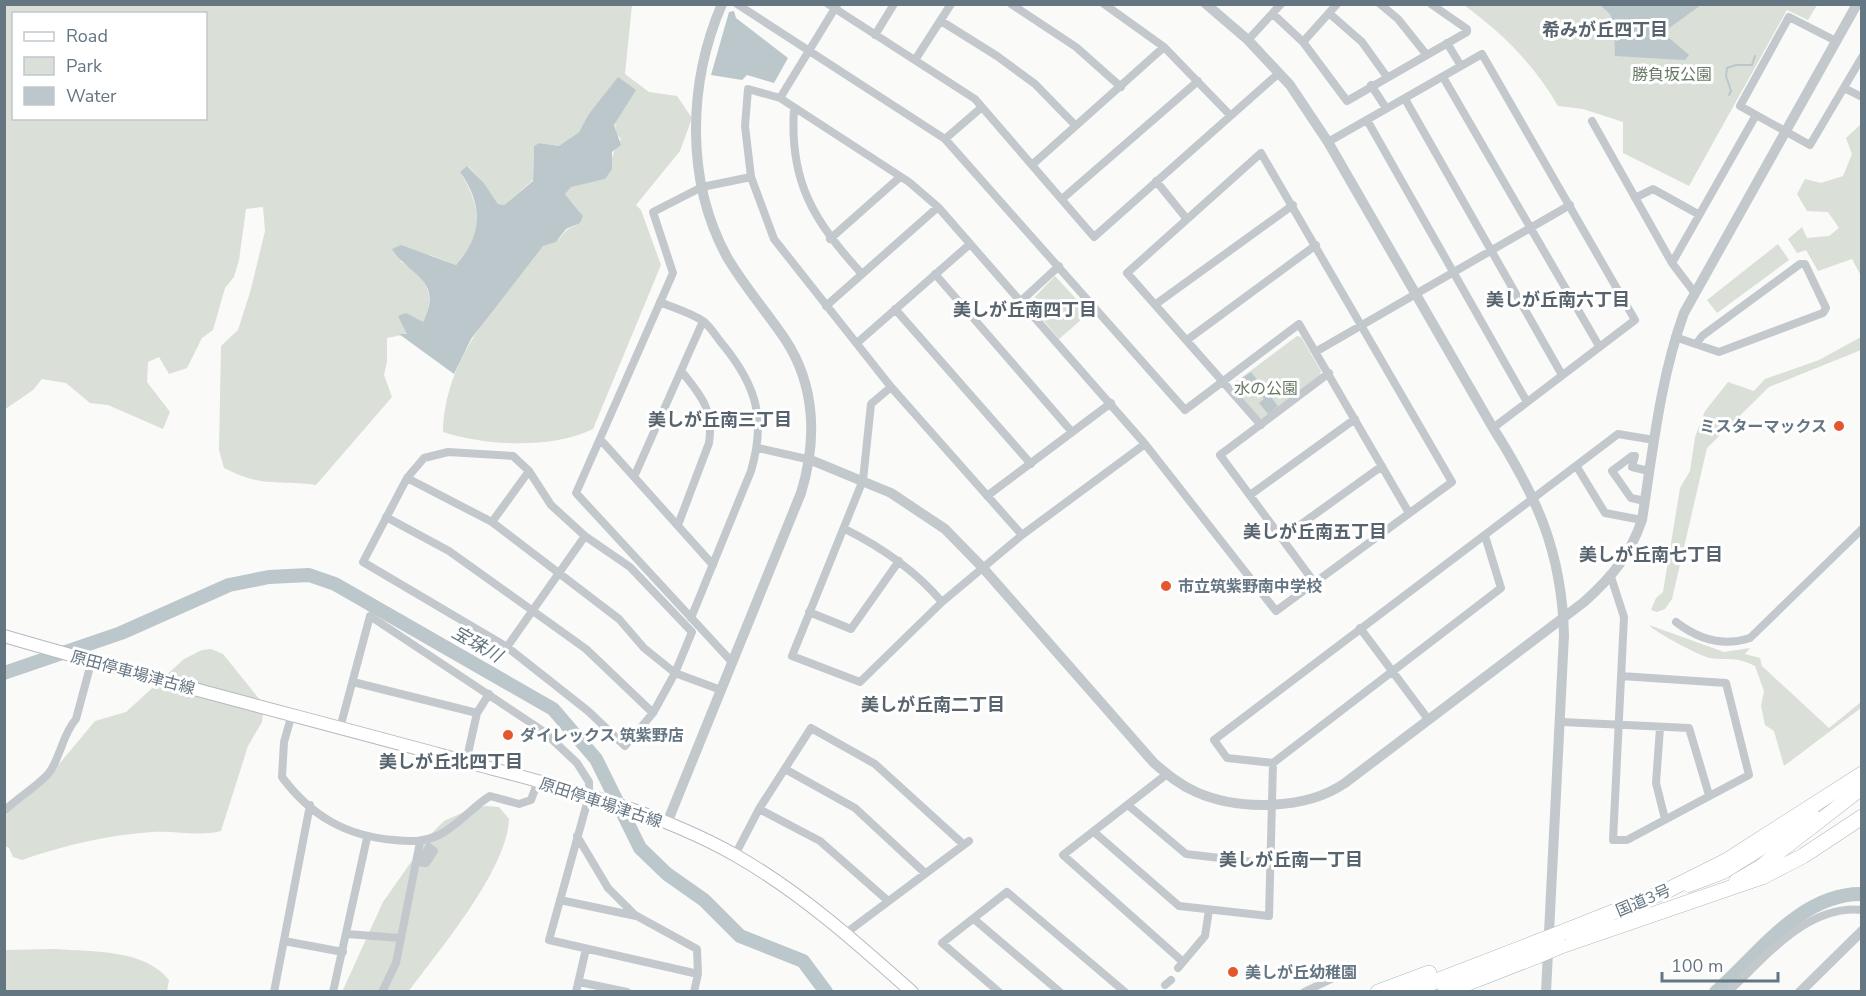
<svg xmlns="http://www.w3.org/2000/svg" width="1866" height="996" font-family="'Nunito Sans','Noto Sans JP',sans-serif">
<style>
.green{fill:#dadfd7;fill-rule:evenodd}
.water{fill:#bbc7cb}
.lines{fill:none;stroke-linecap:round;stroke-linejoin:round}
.stream{stroke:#bbc7cb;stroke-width:2}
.river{stroke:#bbc7cb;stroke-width:14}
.secondary-casing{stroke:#b3babf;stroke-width:14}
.primary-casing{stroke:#b5babe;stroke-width:15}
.trunk-casing{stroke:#b4b9bd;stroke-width:16}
.minor{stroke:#c3c8cc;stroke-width:8}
.tertiary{stroke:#c3c8cc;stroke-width:10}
.secondary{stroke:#fff;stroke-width:12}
.primary{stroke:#fff;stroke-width:14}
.trunk{stroke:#fff;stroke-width:15}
.trunk-bridge-casing{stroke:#b4b9bd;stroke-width:16;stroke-linecap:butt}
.trunk-bridge{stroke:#fff;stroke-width:15}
.poi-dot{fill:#e4572e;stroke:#fff;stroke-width:2}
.labels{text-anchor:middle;stroke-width:6;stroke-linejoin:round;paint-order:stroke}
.park-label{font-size:16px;fill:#687a64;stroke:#fff}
.poi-label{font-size:16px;font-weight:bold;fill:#657683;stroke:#fff;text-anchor:start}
.street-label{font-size:16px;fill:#657683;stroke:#fff}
.neighbourhood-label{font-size:18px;font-weight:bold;fill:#57646e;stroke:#fff}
.water-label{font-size:18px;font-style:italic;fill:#60757c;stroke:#fff}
</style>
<rect width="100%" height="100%" fill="#fafaf8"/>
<path class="green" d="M4,5H632L625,74L649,92L677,96L692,118L680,151L636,205L641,210L661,265L593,429C552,449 486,446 443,432C444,372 479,325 516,280C524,270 532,255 542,247C545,244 551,244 555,242C564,237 562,230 575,226L580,212L565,194L570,187L604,179C615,164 608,157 621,139C607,126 622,102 627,85L619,78L588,115L579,132L559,146L539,143L534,146L533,180L504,205L498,204L484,183L468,166L460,172C481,206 485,233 456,265L430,255L400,261C426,278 437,292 423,322L403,324L407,334L387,338V361L384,375L392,397L316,485C277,480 263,488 224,468L219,450L221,346L238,330L251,289L265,231L263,207L246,209L239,260L234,277L225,288L213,330L202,338L187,368L169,374L159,357L148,362L147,382L170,412L163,429L108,405L90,403L66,383L42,379L33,390L7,408L5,407ZM14,14H206V118H14Z
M1464,5H1817L1808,20L1787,10L1689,186L1623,153V122L1583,109L1558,106C1534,64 1502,33 1464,5Z
M1861,124V276L1852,259L1818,271L1806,250L1797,253L1788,239L1802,227L1807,238L1829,236L1839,228L1828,212L1807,211L1797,194L1805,179L1821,183L1843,176L1852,154L1846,138Z
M1778,244L1789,260L1717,313L1707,300Z
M1055,276L1089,313L1059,339L1029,303Z
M1297,336L1301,337L1321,371L1320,375L1264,419L1260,418L1233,388V384Z
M1861,337V350L1769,387L1707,448L1672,599L1665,609L1657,612L1651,610L1656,598L1663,592L1680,488L1690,471L1695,437L1705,411L1728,382L1754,391L1765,379L1819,360Z
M1649,625L1724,652L1750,648L1745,654L1760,658L1762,666L1829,728L1861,702V708L1784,766L1774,731L1765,725L1761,706L1764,691L1755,666C1735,656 1730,661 1710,658C1700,656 1656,633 1649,625Z
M211,649L223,654L264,705L262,722L248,746L221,831C198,837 176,830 152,832C108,835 65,845 22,860L13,857L9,848L5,846V817L17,800L40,787L95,721L126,712L184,659L202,650Z
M487,806L499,807L509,819C507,870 440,949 409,991L342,992L383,902L430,835L444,821L473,808Z
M56,949C92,952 145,949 169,980L167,991H5V950Z"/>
<path class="water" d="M1600,5H1701L1669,28L1667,36L1689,55L1685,60L1615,56L1614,25L1610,14Z
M734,11L736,18L788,58L774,83L747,75L742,80L711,75L729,12Z
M618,77L636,90L614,125L621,145L612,152V169L605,179L571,187L565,194L583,216L580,223L566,229L556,242L543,246L471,339L454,374L399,334H407L398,316L406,313L423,322C444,279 410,277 392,249L401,245L456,265C483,235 483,204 460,172L467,166L484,183L498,204L504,205L533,181L534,146L539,143L559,146L579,132L588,115Z
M1251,372L1278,406L1268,414L1259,403L1264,399L1255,387L1250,390L1241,379Z"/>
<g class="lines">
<path class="stream" d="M1729,95L1731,91L1726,76L1727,68L1736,65H1752L1755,56"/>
<path class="river" d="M4,673L121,633L229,585L269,577L309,575L335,584L553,709L596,759L640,848L667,874L704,900L740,936L803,961L826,992
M1716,992C1758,955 1801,893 1862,894"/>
<g class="secondary-casing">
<path id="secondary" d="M4,636C151,679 298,716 445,756C543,783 646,805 735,855C800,892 856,942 912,992"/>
</g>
<g class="primary-casing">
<path id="primary" d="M1736,881L1760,867L1862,788
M1689,885L1723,872L1813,816"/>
</g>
<g class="trunk-casing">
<path id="trunk" d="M1563,932L1666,891L1726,861L1862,774
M1561,946L1762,877L1803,856L1862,817
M1378,992L1429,973
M1408,992L1537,942
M1445,992L1537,956"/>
</g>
<path class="minor" d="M737,4L945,139L1185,410L1299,324L1409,513
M828,4L975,99L1094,237L1279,73
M1011,4L1076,47L1121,87
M1104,4L1164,47L1230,115
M1380,4L1398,19L1426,54
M1273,14L1303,42L1347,101L1467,32V29L1431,4
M1330,14L1362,42L1387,77
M941,21L997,56L1035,84L1075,125
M875,35L894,4
M1248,40L1281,4
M1836,41L1789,17L1740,106L1810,145L1862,57
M1303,42L1337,4
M1447,43L1461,66
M915,60L951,4
M1443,77L1599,346
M1371,85L1386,108
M1844,88L1862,97
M780,98L837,5
M1405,99L1562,375
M794,108C789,182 814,221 861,273
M1367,120L1527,402
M1592,121L1672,263L1694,292
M945,139L982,107
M1328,142L1482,54L1635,320L1493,428
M1033,164L1164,47
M1156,181L1186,218
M1635,198L1653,189L1698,214
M1062,199L1198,81
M830,239L900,177
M1672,263L1756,115
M935,274L1072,432
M1021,301L1059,266
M660,302C674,308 691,313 703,321C711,327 717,338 724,346C757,387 766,420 751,471L691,618
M1156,304L1293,205
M826,306L938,207
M895,309L1031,464
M1675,337L1719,352L1823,313L1826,308L1805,264H1800L1702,336L1697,343
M1187,340L1316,245
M857,343L970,244
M1317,351L1570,205
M891,387L871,404L863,480L792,656L860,682L942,602L1022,535L1145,444
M600,439L713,565
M758,448L811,460
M448,452L513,456L529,471L551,505L585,536L630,567L692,632L675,673L653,713L625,746L588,711L507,647L363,562L407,478L424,458Z
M1577,467L1605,513L1642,520
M529,471L492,522L619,619L644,648L675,673L721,690
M634,477L703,321
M407,478L492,522
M1250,495L1355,419
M987,496L1111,403
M1645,501L1631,498L1612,471L1632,456H1635L1632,467L1649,471
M386,517L449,551L586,649L653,713
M678,525L709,443C714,411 701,395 682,372
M845,529C883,548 915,570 942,602
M1022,535L891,387L774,239L751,177L745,126L748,89L780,98L909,182L938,207L1145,444L1276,611L1452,482L1261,153L1127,273L1261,425
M1485,536L1501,588L1273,763L1227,758L1214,740L1618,434L1654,440
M1282,538L1382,466
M1611,577L1624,617L1613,840H1627L1749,775L1726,683L1621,676
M1314,582L1220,455L1329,373
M809,612L851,629L899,561
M1676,622C1698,639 1723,647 1750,638L1862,529
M1360,628L1428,719
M507,647L585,536
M732,662L576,493L673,273L653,212L702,187L751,177
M353,682L477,713
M292,714L284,742L282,777C311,816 346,836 394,840C411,842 423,842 439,835C458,826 472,807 490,796L519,804L531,800L538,781
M1562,722L1689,728L1709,795
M340,728L370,616L543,731L577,763L589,782V796L549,940L698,974
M1660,728L1656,783L1665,819
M466,762L477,713L489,694
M785,769L855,808L925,873
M1167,774L1063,855L1182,961
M1129,806L1186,854L1271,864
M759,809L820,841L887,900
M4,811C17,798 44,782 51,770C61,754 63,734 76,719L90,667L97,662
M1094,832L1179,906L1269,916L1273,763
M577,836L608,888L635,915L697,949L698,974L694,992
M735,855L759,809L811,728L875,764L963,844
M416,862L426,863L434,851L429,847L424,856L429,859
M560,900L636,916
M975,920L1060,992
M846,933L969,841
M347,934L400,938
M284,941L343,952
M1178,968L1205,936L1209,910
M579,982L627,992
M1165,985L1171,980
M274,992L310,805
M333,992L367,838
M382,992L396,963L420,842
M576,992L586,949
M999,992L942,943L1007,892L1125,992
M1304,992L1342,974
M1728,992C1765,958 1807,904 1862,910"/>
<path class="tertiary" d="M1206,4L1248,40L1290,85L1328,142L1493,428C1537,497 1562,552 1564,635L1546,992
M811,460L891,493L945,529L983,568L1154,763C1168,775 1180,785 1196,792C1239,811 1306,810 1345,783L1584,602C1612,577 1630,555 1642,520C1653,450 1660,379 1684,313L1857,4
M667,823L801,493C817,441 816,386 785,339C766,311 744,286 727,257C685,180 688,83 722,4
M1800,992L1862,931"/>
<use href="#secondary" class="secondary"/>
<use href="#primary" class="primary"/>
<use href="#trunk" class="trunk"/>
<g class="trunk-bridge-casing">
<path id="trunk-bridge" d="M1537,942L1563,932
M1537,956L1561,946"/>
</g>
<use href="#trunk-bridge" class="trunk-bridge"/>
</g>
<g class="poi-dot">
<circle cx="1839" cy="426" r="6"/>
<circle cx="1166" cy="586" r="6"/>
<circle cx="508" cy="735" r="6"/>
<circle cx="1233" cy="972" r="6"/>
</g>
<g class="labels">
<g class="park-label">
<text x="1672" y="80">勝負坂公園</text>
<text x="1266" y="394">水の公園</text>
</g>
<g class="poi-label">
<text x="1827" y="432" text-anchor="end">ミスターマックス</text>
<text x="1178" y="592">市立筑紫野南中学校</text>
<text x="520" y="741">ダイレックス 筑紫野店</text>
<text x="1245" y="978">美しが丘幼稚園</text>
</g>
<g class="street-label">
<text transform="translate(133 672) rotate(15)" y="6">原田停車場津古線</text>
<text transform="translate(601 802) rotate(18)" y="6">原田停車場津古線</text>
<text transform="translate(1643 900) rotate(-23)" y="6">国道3号</text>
</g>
<g class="neighbourhood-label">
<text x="1605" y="36">希みが丘四丁目</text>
<text x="1558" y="306">美しが丘南六丁目</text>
<text x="1025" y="316">美しが丘南四丁目</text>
<text x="720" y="426">美しが丘南三丁目</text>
<text x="1315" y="538">美しが丘南五丁目</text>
<text x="1651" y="561">美しが丘南七丁目</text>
<text x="933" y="711">美しが丘南二丁目</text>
<text x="451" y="768">美しが丘北四丁目</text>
<text x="1291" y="866">美しが丘南一丁目</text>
</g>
<g class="water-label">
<text transform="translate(477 644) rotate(30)" y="6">宝珠川</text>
</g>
</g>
<rect width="1866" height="996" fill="none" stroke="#657683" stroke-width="12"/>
<rect x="12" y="12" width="195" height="108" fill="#ffffff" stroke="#c1c8cd" stroke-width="1.5"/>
<rect x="24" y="32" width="30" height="9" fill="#ffffff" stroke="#c1c8cd" stroke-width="1.5"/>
<text x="66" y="42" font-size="18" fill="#657683">Road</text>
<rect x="24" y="57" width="30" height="18" fill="#dadfd7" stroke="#c1c8cd" stroke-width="1.5"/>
<text x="66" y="72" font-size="18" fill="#657683">Park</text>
<rect x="24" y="87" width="30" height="18" fill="#bbc7cb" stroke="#c1c8cd" stroke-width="1.5"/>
<text x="66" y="102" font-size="18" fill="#657683">Water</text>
<path d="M1662 972v9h116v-9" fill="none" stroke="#657683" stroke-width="3"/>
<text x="1671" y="972" font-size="18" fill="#657683" stroke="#ffffff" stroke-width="4.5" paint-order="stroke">100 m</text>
</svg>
